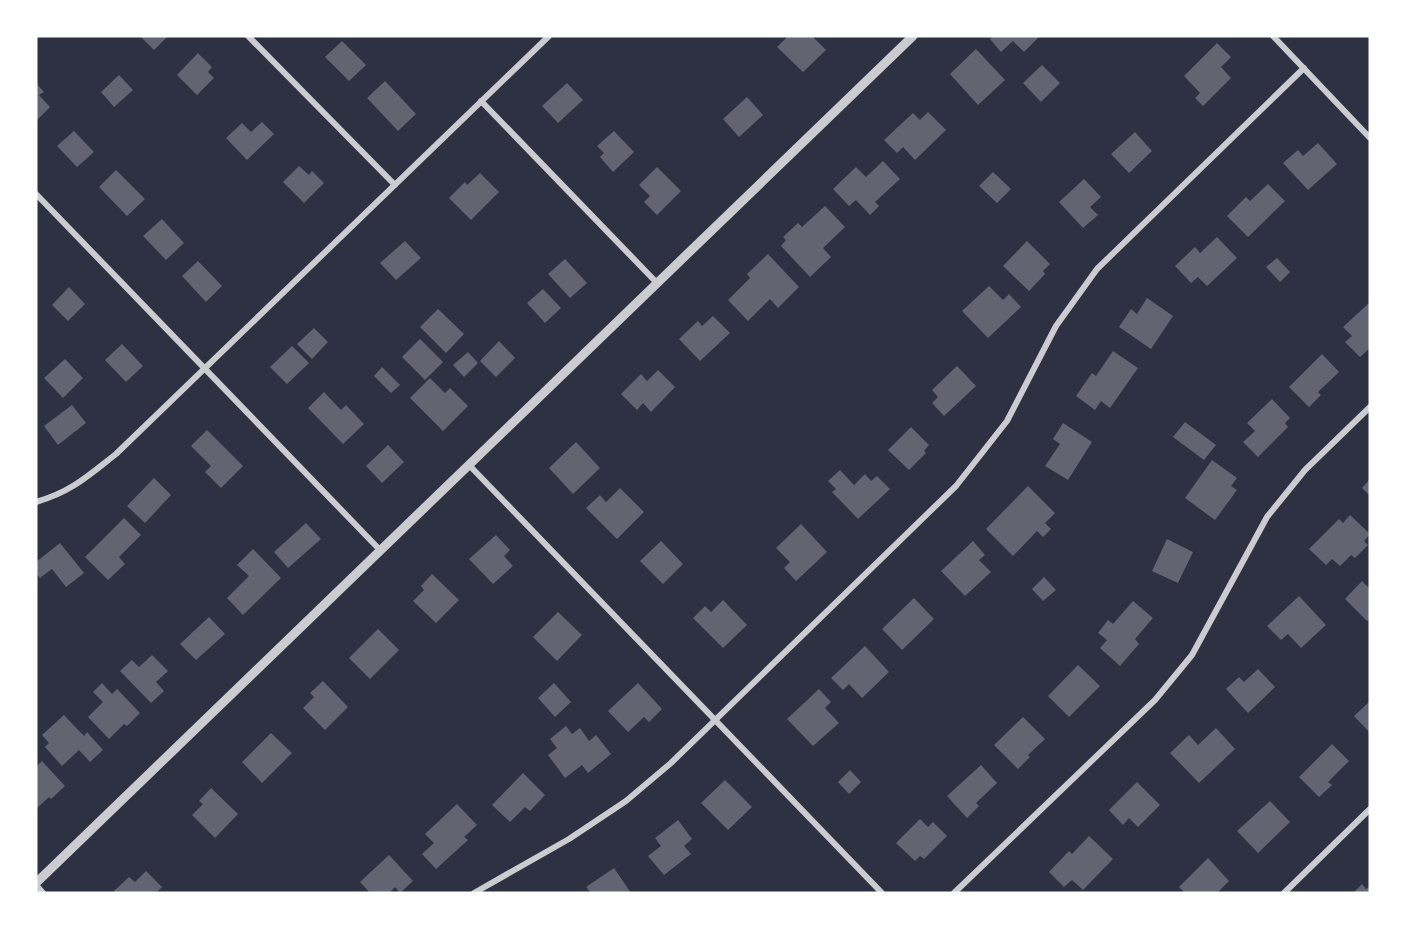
<svg xmlns="http://www.w3.org/2000/svg" width="1406" height="929" font-family="'Work Sans',sans-serif">
<style>
.building{fill:#626471}
.lines{fill:none;stroke-linecap:round;stroke-linejoin:round}
.minor{stroke:#caccd0;stroke-width:6}
.tertiary{stroke:#caccd0;stroke-width:9}
</style>
<rect width="100%" height="100%" fill="#2d3142"/>
<path class="building" d="M140,36H168L154,50Z
M788,36H812L826,50L803,72L777,47Z
M993,36H1040L1024,52L1013,41L1001,52L990,39Z
M342,41L366,65L349,81L325,57Z
M1217,43L1231,57L1221,67L1231,78L1203,106L1195,98L1200,93L1184,76Z
M976,49L1005,80L978,105L950,74Z
M198,53L212,67L208,72L214,78L197,95L177,75Z
M1042,65L1060,83L1041,102L1023,83Z
M119,75L133,90L114,107L101,92Z
M385,81L416,114L398,131L367,98Z
M36,83L44,92L39,95L50,107L36,121Z
M567,83L583,100L558,123L542,106Z
M747,97L763,115L739,137L723,119Z
M928,112L946,130L915,160L903,147L897,153L884,140L913,113L920,120Z
M262,122L274,134L247,160L226,138L242,123L251,132Z
M74,131L94,152L77,167L57,146Z
M614,131L634,152L613,172L600,157L604,153L597,146Z
M1135,132L1152,151L1129,173L1111,154Z
M1318,143L1337,164L1308,190L1283,163L1298,150L1303,156Z
M883,161L900,179L875,202L879,206L870,215L856,200L849,206L833,189L856,167L866,177Z
M299,166L309,175L312,171L324,183L304,203L283,182Z
M657,167L681,191L657,215L644,202L650,196L639,185Z
M116,170L145,199L127,216L99,187Z
M993,172L1011,189L997,203L979,186Z
M480,173L499,192L471,220L449,198L465,182L467,185Z
M1084,179L1101,197L1090,207L1098,215L1083,228L1059,202Z
M1268,184L1285,201L1248,237L1227,216L1246,197L1250,201Z
M825,206L845,227L823,248L831,257L810,277L781,246L786,240L783,237L798,223L802,227Z
M162,219L184,243L166,260L143,236Z
M1217,237L1237,258L1207,286L1198,277L1191,283L1175,266L1195,247L1200,253Z
M405,241L421,258L396,280L380,263Z
M1027,241L1050,264L1043,271L1045,274L1029,291L1003,266Z
M768,254L799,287L778,308L770,299L748,321L728,300L750,278L747,274Z
M1277,258L1290,272L1280,282L1266,267Z
M565,259L587,283L570,298L548,274Z
M198,261L222,286L206,302L182,276Z
M989,286L1003,300L1009,294L1021,307L988,338L962,311Z
M69,287L85,304L68,321L52,305Z
M543,289L561,308L545,323L527,303Z
M1147,298L1173,316L1151,349L1119,327L1131,309L1137,314Z
M1369,303L1370,304V348L1360,357L1345,342L1352,336L1343,327Z
M438,309L464,334L446,353L420,327Z
M713,316L730,333L700,361L679,339L698,321L702,326Z
M314,328L328,342L312,359L297,344Z
M420,339L443,362L425,380L402,357Z
M499,341L515,358L496,377L480,361Z
M122,344L143,366L126,382L105,360Z
M292,346L309,363L287,384L270,367Z
M1113,351L1138,368L1110,408L1101,401L1095,410L1076,396L1092,373L1096,376Z
M468,352L478,363L464,377L453,365Z
M1322,354L1339,372L1318,392L1321,395L1309,407L1289,387Z
M65,359L83,378L63,398L44,378Z
M957,366L976,386L944,416L932,403L938,397L932,390Z
M382,367L400,385L391,393L374,376Z
M658,370L675,387L651,412L643,403L637,410L621,394L641,374L647,381Z
M430,378L445,393L450,388L468,406L443,431L410,398Z
M324,392L341,410L346,405L364,424L343,444L308,408Z
M1272,399L1290,418L1285,423L1288,427L1258,457L1243,442L1255,431L1247,423Z
M72,405L86,423L58,445L44,426Z
M1185,422L1216,445L1204,460L1173,437Z
M1063,423L1092,442L1068,480L1045,466L1060,444L1053,439Z
M911,427L929,445L924,451L926,453L909,470L888,450Z
M207,430L243,466L221,488L205,472L211,466L191,446Z
M576,442L600,468L573,494L549,468Z
M388,445L404,462L382,483L366,466Z
M1212,460L1237,478L1231,486L1237,490L1215,520L1185,498Z
M840,470L854,485L865,474L871,481L877,476L890,489L858,519L832,492L836,489L828,481Z
M154,478L171,495L145,523L127,506Z
M1370,479V496L1362,488Z
M1028,486L1055,513L1045,523L1051,529L1043,537L1037,531L1013,556L986,529Z
M620,488L644,512L617,539L586,508L600,495L606,502Z
M1350,515L1370,534L1364,541L1368,545L1355,558L1351,555L1340,566L1332,559L1326,565L1309,549L1339,519L1343,523Z
M124,518L141,535L119,557L125,564L108,580L85,557Z
M306,523L321,539L288,568L274,552Z
M801,524L827,552L796,581L784,568L790,562L776,548Z
M496,535L510,550L504,556L513,566L493,584L469,559Z
M1167,539L1193,552L1178,583L1152,571Z
M661,541L683,564L663,584L640,561Z
M973,541L985,555L979,560L991,572L965,596L941,571Z
M60,543L84,573L66,587L52,569L40,578L36,573V562Z
M253,549L281,578L243,615L227,598L249,576L237,565Z
M432,574L459,600L436,623L413,601L424,590L421,586Z
M1044,577L1056,590L1043,601L1032,589Z
M1362,581L1370,589V618L1367,621L1345,599Z
M1299,596L1326,625L1301,648L1288,634L1281,640L1267,626Z
M914,598L934,619L902,650L882,629Z
M723,600L747,625L723,648L693,618L705,606L711,612Z
M1133,601L1153,618L1135,639L1139,644L1120,666L1100,648L1107,640L1098,633L1108,620L1113,624Z
M558,612L582,635L557,661L533,637Z
M209,617L225,634L196,660L180,644Z
M378,629L399,650L370,679L349,658Z
M865,646L889,672L862,698L849,684L843,690L831,678Z
M152,655L168,671L156,682L164,691L151,703L120,671L132,660L139,667Z
M1078,665L1100,686L1069,717L1048,696Z
M1258,669L1275,687L1248,713L1226,689L1239,677L1244,682Z
M323,681L348,707L325,730L303,708L314,697L310,693Z
M102,683L112,694L117,689L140,713L127,726L124,724L109,739L88,717L103,702L93,692Z
M554,683L571,702L555,717L538,698Z
M638,683L662,709L649,722L644,717L628,732L608,711Z
M819,689L831,702L825,708L839,723L813,746L787,719Z
M1370,701V733L1354,716Z
M64,715L84,736L87,732L103,750L90,762L79,750L62,766L45,747L49,743L42,735Z
M1023,717L1045,739L1028,755L1030,757L1018,769L994,745Z
M566,726L572,734L580,728L589,741L596,735L611,754L588,773L582,765L565,778L548,755L557,748L550,739Z
M1216,728L1235,749L1199,783L1170,753L1189,735L1198,745Z
M271,733L292,753L262,783L242,762Z
M1332,744L1349,761L1328,782L1332,785L1319,797L1299,777Z
M42,761L65,786L51,799L49,797L36,809V767Z
M981,765L997,783L976,803L979,806L967,818L947,796Z
M850,770L861,782L849,794L838,782Z
M523,773L545,795L530,811L525,807L510,822L492,805Z
M725,780L752,807L728,830L701,803Z
M1137,782L1160,805L1138,827L1129,818L1123,825L1109,810Z
M211,788L238,814L215,838L192,815L203,804L199,801Z
M1270,801L1290,822L1258,853L1237,831Z
M457,804L477,825L464,837L468,840L436,869L422,854L434,843L425,834Z
M920,819L928,827L933,822L947,836L924,859L920,856L915,861L896,843Z
M678,820L692,839L684,846L691,854L664,875L648,856L661,846L655,838Z
M1089,836L1113,859L1083,890L1072,880L1064,887L1049,872L1069,851L1072,854Z
M389,855L413,881L400,893L395,887L389,893H370L360,882Z
M1208,858L1229,881L1217,893H1185L1179,887Z
M614,868L631,893H591L586,887Z
M146,871L162,887L156,893H116L114,891L129,877L135,882Z
M1362,884L1366,889L1370,886V893H1353Z"/>
<g class="lines">
<path class="minor" d="M248,36L395,185
M1273,36L1370,138
M481,101L657,283
M36,194L380,550
M469,465L882,893
M36,502C71,492 88,476 116,454L549,36
M36,885L43,893
M474,893L569,839L626,801L671,763L956,486L1007,421L1056,326L1097,269L1304,68
M954,893L1155,700L1192,655L1267,517L1305,470L1370,407
M1284,893L1370,809"/>
<path class="tertiary" d="M36,883L913,36"/>
</g>
<rect width="1406" height="929" fill="none" stroke="#ffffff" stroke-width="75"/>
</svg>
